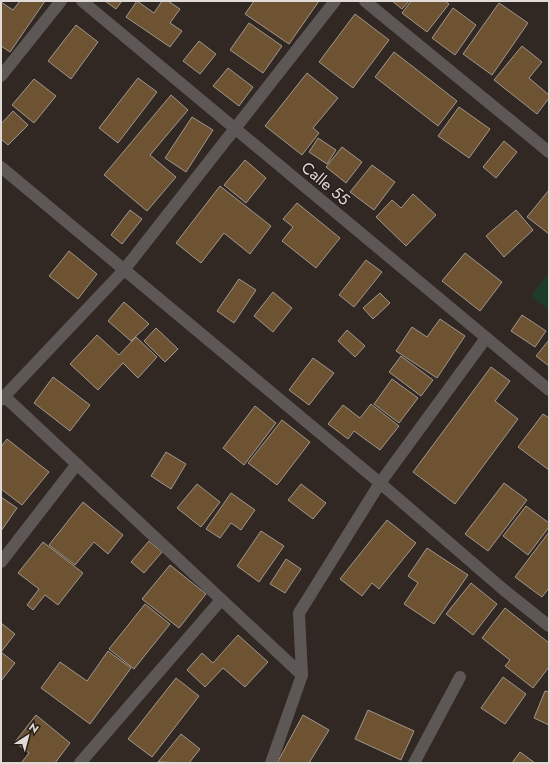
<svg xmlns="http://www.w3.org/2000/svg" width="550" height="764" font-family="Jost,sans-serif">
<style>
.green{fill:#1e3d29}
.building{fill:#6e5333;stroke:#a0978e}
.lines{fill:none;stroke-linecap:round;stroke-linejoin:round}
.street{stroke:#5d5856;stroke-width:12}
.labels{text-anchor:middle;stroke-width:3;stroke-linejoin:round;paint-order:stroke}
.street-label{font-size:16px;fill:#e1dbd8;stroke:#271e1a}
</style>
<rect width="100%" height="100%" fill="#312723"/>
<path class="green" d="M549,273V310L531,296Z"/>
<path class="building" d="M20,1H45L10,52L1,46V2L13,10Z
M105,1H122L116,9Z
M137,1L154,13L162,1H168L180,9L170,23L182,31L170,47L126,17Z
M254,1H319L289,44L245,14Z
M392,1H409L402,9Z
M411,1H445L449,4L427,32L402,13Z
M499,3L528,23L492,75L463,54Z
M453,8L476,25L455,55L432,38Z
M355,14L389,40L353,88L319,62Z
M249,23L282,46L263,73L230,50Z
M76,25L98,42L71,79L48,61Z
M199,41L216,54L200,74L183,61Z
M522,46L542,62L529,78L549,95V98L537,114L494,80Z
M394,52L457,101L438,126L375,77Z
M228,68L253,87L239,106L213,86Z
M307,73L338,98L313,128L319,133L302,155L265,126Z
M138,78L157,92L118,143L99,128Z
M34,79L56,96L34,123L12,105Z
M171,95L188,110L150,155L176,177L147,211L104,175Z
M459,107L490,129L469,158L438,136Z
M13,111L28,125L8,145L1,139V124Z
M192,117L213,130L186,172L165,158Z
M318,138L336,150L327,164L309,152Z
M504,141L517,152L496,178L483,167Z
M342,147L362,162L346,183L326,167Z
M245,160L266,178L246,203L224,185Z
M372,165L395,182L374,210L350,192Z
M220,186L271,226L250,254L224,233L201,263L176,243Z
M549,190V234L527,217Z
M413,194L436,215L406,246L376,217L392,200L401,208Z
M297,203L340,238L316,268L282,241L293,227L283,219Z
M130,210L142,219L122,244L111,235Z
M516,210L533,230L504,257L486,236Z
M69,251L97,274L78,299L49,276Z
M465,253L502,282L480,311L442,281Z
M366,260L382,272L354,307L339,295Z
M239,279L256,290L234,323L217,311Z
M273,292L292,308L273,332L254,316Z
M380,293L390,303L373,319L363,308Z
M124,302L149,324L131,341L108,321Z
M522,315L546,331L535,347L511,331Z
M440,319L465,336L437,378L396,351L412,327L427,337Z
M156,328L178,349L165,362L144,341Z
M347,330L365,346L355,357L338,341Z
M97,335L119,355L136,337L157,357L138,378L123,363L98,390L70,364Z
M549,340V366L536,356Z
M401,356L433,380L421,396L389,372Z
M313,358L334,373L309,405L289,390Z
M491,367L510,381L495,401L518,419L455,504L413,472Z
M53,377L90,405L70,431L34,403Z
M392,379L418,398L399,423L374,404Z
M371,404L399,426L380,450L354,431L348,439L328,424L343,405L360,418Z
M255,406L276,423L244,465L223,448Z
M543,414L549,418V470L518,447Z
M282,420L310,442L277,485L248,463Z
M7,439L49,472L22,505L1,489V447Z
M166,452L186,464L171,489L151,476Z
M504,483L527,500L488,551L465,534Z
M197,484L220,502L201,527L177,508Z
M301,484L326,503L313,519L288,500Z
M231,493L255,510L241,530L231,523L220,538L206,529Z
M1,497L17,508L1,531Z
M83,502L123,535L108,554L94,542L75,565L49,545Z
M526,506L549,523V527L528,555L503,536Z
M387,520L416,543L379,589L372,583L362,596L340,579Z
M261,531L284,546L259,582L237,566Z
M549,532V588L542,597L515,577Z
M149,541L162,552L144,573L131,562Z
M43,542L83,573L58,605L45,595L33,610L27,605L39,589L18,573Z
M427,548L468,575L434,624L404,604L418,583L408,576Z
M286,559L301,569L285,593L270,584Z
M170,565L206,594L179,628L142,599Z
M471,583L497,604L473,635L446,614Z
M145,604L170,624L134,669L109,649Z
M505,608L549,643V667L533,688L505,666L510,660L482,638Z
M1,623L15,634L1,652Z
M238,635L268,662L245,687L223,668L205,687L187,670L202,653L213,663Z
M108,651L131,668L90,724L41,688L60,662L87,681Z
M1,652L15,663L1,681Z
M503,677L526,694L505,724L481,708Z
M176,678L199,696L152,757L128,739Z
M545,691L549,692V725L534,718Z
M368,710L414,731L401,760L355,739Z
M36,715L70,743L55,763H21L29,753L15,742Z
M303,715L329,730L309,763H277Z
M181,734L200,749L189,763L158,762Z
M520,752L535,763H512Z"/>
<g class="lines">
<path class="street" d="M82,1L549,390
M365,1L549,152
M1,76L61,1
M1,167L380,483L504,590L549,626
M4,396L302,675
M1,400L124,270L335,1
M1,562L77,464
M80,763L221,600
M271,763L302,675L299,613L380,483L486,338
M414,763L460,677"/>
</g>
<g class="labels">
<g class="street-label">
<text transform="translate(326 183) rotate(40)" y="6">Calle 55</text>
</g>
</g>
<rect width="550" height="764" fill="none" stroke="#e1dbd8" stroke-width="4"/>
<g transform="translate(28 736) rotate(36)" stroke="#271e1a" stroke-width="3" paint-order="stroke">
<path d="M0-3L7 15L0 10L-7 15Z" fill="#e1dbd8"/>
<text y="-6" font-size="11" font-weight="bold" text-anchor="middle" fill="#e1dbd8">N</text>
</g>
</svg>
